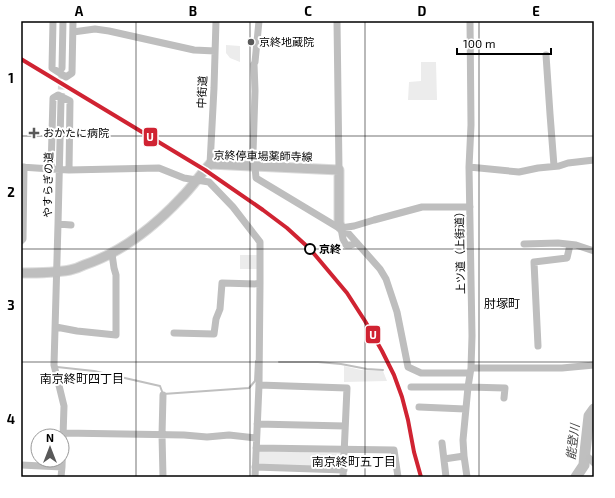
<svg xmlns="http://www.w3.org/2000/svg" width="615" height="498" font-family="'Exo 2','Noto Sans JP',sans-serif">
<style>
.green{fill:#ececec}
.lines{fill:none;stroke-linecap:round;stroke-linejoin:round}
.stream{stroke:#bfbfbf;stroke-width:2}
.river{stroke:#bfbfbf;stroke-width:11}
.minor-tunnel{stroke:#d9d9d9;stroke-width:7;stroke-dasharray:7 3.5;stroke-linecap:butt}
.major-casing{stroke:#dbdbdb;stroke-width:11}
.minor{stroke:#bebebe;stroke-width:7}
.major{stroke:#bebebe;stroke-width:9}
.rail-1-casing{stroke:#fff;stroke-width:7}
.rail-1{stroke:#d02332;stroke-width:4}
.grid{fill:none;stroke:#000;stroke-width:1;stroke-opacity:0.55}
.poi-dot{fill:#595959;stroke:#fff;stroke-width:1.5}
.stop-dot{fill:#fff;stroke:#000;stroke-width:2}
.labels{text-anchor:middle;stroke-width:4;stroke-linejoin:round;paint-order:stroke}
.poi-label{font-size:11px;fill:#000;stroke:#fff;text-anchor:start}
.street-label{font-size:11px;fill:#000;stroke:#fff}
.stop-label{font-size:11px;font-weight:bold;fill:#000;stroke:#fff;text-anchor:start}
.neighbourhood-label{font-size:12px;fill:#000;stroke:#fff}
.water-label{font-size:12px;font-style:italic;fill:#444;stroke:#fff}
.line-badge{stroke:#fff;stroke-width:1.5}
.badge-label{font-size:11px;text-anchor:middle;font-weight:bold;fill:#fff}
.neatline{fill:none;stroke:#000;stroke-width:1.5}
.grid-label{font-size:13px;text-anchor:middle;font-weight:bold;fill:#000}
</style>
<rect width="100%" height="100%" fill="#fff"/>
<path class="green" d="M226,45L240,46V62L230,58L226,53Z
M421,62H436L437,100H408L409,82L421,81Z
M240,255H259V269H240Z
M344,366L361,370L383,371L387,381L344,382Z
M260,451L341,453V468L259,465Z"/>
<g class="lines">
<path class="stream" d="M279,362H318L341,364L367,369L383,370
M57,367L94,371L160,386L163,394L249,388L255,381L256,361"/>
<path class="river" d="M576,477L584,465L585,452L589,416L594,409"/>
<path class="minor-tunnel" d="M61,100L62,70"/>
<g class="major-casing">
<path id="major" d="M21,273C37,273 54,273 70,270C75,269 80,267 84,265C123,252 154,227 182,197C192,187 200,175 210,164L339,170V223L341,228"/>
</g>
<path class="minor" d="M53,21L52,68L66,77L72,73L73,21
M337,21L339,170
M73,32L95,29L109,31L194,50L215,51
M546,55L550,114L554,166
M62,68L63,21
M210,164L214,88L216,21
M254,166L253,153L255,91L254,64L255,62L259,21
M21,167L51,169L69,170L159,168L184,178L209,182L233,207L260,242V284L259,385L255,477
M255,167L256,178L349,234L380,269L386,279L397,312L408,367L421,373H470
M469,167L519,172L538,168L559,166L568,163L594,160
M51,169L53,98L58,95L70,101L69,170
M58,224L71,225
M21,241L23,239L24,167
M357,243L351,245H346L343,239L341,228L354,226L374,220L422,207H470
M524,244L558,243L576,245L594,251
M56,327L77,331L116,335V275L114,268L112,254
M174,333L214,334L216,319L220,309L222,283L260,284
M538,346L534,262L567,258L570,245
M471,368H562L594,365
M259,385L347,388L343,477
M411,387H468L505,388L504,398
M163,395L162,435L163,477
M419,407L465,409
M257,424L345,426
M63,433L184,435L207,437L229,435L256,438
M442,443L446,477
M256,448L394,450L398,477
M589,458L594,463
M444,459L464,456
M21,465L62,467
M255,467L344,470
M61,477L62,467L64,406L54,365L58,224L61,100
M467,477L464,456L463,440L468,387L471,368L472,336L469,167L471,125L470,21"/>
<use href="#major" class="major"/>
<g class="rail-1-casing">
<path id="rail-1" d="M21,59L205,170L263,210L287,228L310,249L347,293L365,321L382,351L394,375L402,397L408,420L414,452L421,477"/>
</g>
<use href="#rail-1" class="rail-1"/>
</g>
<path class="grid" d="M136,21V477M250,21V477M365,21V477M479,21V477M21,136H594M21,249H594M21,362H594"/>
<g class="poi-dot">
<circle cx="251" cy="42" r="4"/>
<path d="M32 127h4v4h4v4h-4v4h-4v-4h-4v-4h4z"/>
</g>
<circle class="stop-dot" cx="310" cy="249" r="5"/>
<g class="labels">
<g class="poi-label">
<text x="259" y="46">京終地蔵院</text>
<text x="43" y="137">おかたに病院</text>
</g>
<g class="street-label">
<text transform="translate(202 92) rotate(-87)" y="4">中街道</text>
<text transform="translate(263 156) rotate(1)" y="4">京終停車場薬師寺線</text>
<text transform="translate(48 185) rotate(-89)" y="4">やすらぎの道</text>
<text transform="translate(460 250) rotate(-91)" y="4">上ツ道（上街道）</text>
</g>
<g class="stop-label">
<text x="319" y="253">京終</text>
</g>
<g class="neighbourhood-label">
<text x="502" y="308">肘塚町</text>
<text x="82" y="383">南京終町四丁目</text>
<text x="354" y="466">南京終町五丁目</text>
</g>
<g class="water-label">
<text transform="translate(573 442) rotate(-83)" y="4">能登川</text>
</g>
</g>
<g class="line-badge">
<rect x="143" y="127" width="15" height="20" rx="4" fill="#d02332"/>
<rect x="365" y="325" width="16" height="19" rx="4" fill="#d02332"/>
</g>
<g class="badge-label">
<text x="150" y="141">U</text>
<text x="373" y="339">U</text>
</g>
<rect width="615" height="498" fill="none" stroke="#ffffff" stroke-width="44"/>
<g transform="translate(50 448)"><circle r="19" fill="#ffffff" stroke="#999999"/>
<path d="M0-3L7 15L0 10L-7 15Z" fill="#595959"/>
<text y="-6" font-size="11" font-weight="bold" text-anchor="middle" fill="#000000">N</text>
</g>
<path d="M457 48v6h94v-6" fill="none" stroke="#000000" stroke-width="2"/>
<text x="463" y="48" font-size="12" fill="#000000" stroke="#ffffff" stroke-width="3" paint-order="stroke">100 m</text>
<rect x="22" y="22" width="571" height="454" class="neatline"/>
<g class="grid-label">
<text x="79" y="16">A</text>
<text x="193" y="16">B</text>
<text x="308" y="16">C</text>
<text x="422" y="16">D</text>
<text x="536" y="16">E</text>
<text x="11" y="83">1</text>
<text x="11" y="197">2</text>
<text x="11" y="310">3</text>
<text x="11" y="424">4</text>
</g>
</svg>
